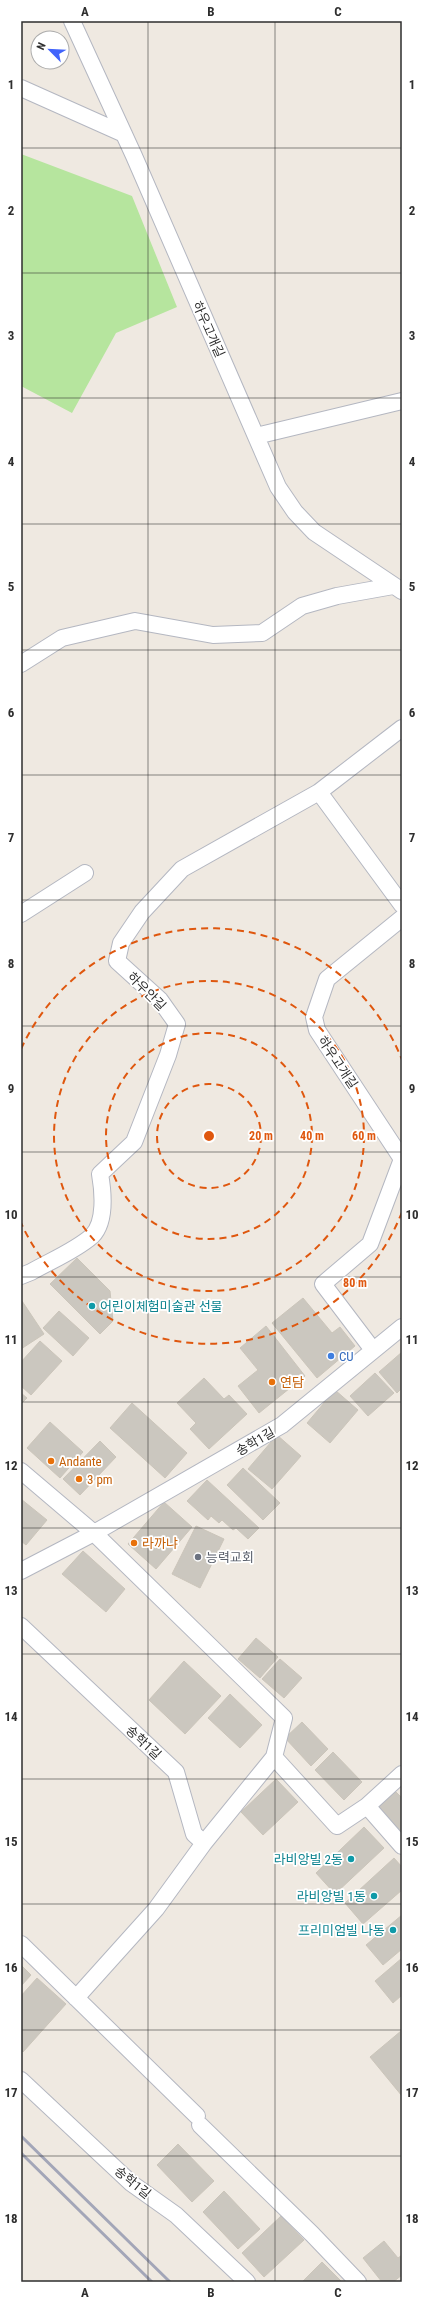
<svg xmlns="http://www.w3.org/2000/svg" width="423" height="2303" font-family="'Roboto Condensed','Noto Sans KR',sans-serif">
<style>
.green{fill:#b6e59e}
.building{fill:#cbc7bf;stroke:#cbc5ba}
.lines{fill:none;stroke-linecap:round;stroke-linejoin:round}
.minor-casing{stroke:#b4b7c1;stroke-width:18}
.minor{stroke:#fff;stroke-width:16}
.rail{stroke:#a3a6b8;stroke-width:3}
.grid{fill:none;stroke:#2e2e2e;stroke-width:1;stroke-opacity:0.55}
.ring{fill:none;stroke:#df570e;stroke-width:2;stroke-dasharray:7 5}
.culture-dot{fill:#0f9aa8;stroke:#fff;stroke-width:1.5}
.shop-dot{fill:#3f7fe0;stroke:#fff;stroke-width:1.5}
.food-dot{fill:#e8710a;stroke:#fff;stroke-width:1.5}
.worship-dot{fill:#6b7280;stroke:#fff;stroke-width:1.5}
.labels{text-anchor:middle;stroke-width:3.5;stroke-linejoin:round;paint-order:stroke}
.street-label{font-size:13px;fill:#2e2e2e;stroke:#fff}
.culture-label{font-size:13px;fill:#0d838f;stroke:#fff;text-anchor:end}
.shop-label{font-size:13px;fill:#366cbe;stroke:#fff;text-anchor:start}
.food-label{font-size:13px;fill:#c56008;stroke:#fff;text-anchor:start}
.worship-label{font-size:13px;fill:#5b616d;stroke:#fff;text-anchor:start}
.centre{fill:#df570e;stroke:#fff;stroke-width:2}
.ring-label{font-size:12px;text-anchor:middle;font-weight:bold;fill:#df570e;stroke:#fff;stroke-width:3.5;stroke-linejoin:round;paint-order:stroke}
.neatline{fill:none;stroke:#2e2e2e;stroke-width:1.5}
.grid-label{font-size:13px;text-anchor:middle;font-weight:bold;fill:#2e2e2e}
</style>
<rect width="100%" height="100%" fill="#efe9e1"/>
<path class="green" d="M21,154L132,196L177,307L116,333L72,413L21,386Z"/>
<path class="building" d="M77,1258L110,1291L113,1321L100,1334L50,1284Z
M303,1298L332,1333L340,1327L355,1346L317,1378L272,1323Z
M22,1301L44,1334L21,1349V1302Z
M59,1311L89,1338L73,1356L43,1328Z
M266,1326L305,1376L259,1413L238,1386L258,1370L240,1348Z
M40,1341L62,1361L31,1395L21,1386V1362Z
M402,1352V1388L397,1393L379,1372Z
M375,1373L394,1393L368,1416L350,1396Z
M204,1378L224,1399L229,1395L247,1414L209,1449L190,1429L196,1423L177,1403Z
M335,1390L358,1410L330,1443L307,1423Z
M21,1393L27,1398L21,1404Z
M132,1403L187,1453L165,1478L110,1428Z
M50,1422L83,1452L60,1478L27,1448Z
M277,1435L301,1456L272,1489L248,1469Z
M100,1441L116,1457L80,1495L63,1479Z
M243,1468L280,1503L263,1520L227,1485Z
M207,1480L259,1528L248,1539L236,1528L233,1530L222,1520L219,1523L211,1516L208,1520L187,1501Z
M21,1499L47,1520L26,1545L21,1541Z
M164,1502L192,1527L156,1569L128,1544Z
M196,1526L224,1539L200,1588L172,1574Z
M83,1551L125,1589L106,1612L62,1574Z
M256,1638L278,1657L260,1678L238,1659Z
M280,1659L302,1678L284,1698L262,1679Z
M184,1661L221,1696L185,1734L149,1700Z
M230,1694L262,1725L240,1748L208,1718Z
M302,1722L328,1749L311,1766L285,1738Z
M333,1752L362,1782L344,1800L315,1770Z
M276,1779L298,1802L263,1835L241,1812Z
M394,1790L402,1798V1834L376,1807Z
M364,1827L384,1848L335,1894L316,1873Z
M394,1858L402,1867V1890L363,1924L345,1903Z
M402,1915V1949L383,1965L366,1945Z
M402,1958V1995L393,2003L375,1981Z
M21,1965L31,1975L21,1986Z
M37,1978L66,2004L23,2052L21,2050V1996Z
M401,2031L402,2032V2096L370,2057Z
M178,2144L214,2181L192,2202L157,2165Z
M224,2191L260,2229L238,2249L203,2212Z
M281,2216L304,2240L264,2277L242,2253Z
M384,2241L398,2258L402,2255V2275L393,2282H382L363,2258Z
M322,2262L342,2282H302Z"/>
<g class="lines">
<g class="minor-casing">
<path id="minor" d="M72,21L134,156L278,487L295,512L314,532L402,591
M21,88L124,134
M256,436L402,401
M21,664L62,638L135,621L213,635L262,633L302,606L337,596L393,586
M402,728L319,792L402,905
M21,914L85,873
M402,918L327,979L314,1017L317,1030L402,1159
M21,1276L31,1272C50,1261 75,1251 92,1236C106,1222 103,1191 100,1174L134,1142L168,1055L177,1024L160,1000L117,961L121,943L142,912L182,869L319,792
M373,1350L323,1284L370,1244L402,1159
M21,1471L94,1533L284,1718L274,1757L337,1826L367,1806L402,1846
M21,1571L94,1533L282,1425L402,1327
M21,1626L176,1772L194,1834L204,1843
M367,1806L402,1774
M21,1944L197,2116
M76,1998L156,1909L204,1843L274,1757
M21,2080L131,2183L176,2215L247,2282
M200,2125L312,2234L358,2282"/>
</g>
<use href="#minor" class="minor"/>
<path class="rail" d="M21,2136L170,2282
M21,2153L152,2282"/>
</g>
<path class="grid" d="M148,21V2282M275,21V2282M21,148H402M21,273H402M21,398H402M21,524H402M21,650H402M21,775H402M21,900H402M21,1026H402M21,1152H402M21,1277H402M21,1402H402M21,1528H402M21,1654H402M21,1779H402M21,1904H402M21,2030H402M21,2156H402"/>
<g class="ring">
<circle cx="209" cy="1136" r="52"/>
<circle cx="209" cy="1136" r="103"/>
<circle cx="209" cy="1136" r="155"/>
<path d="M402 1212A207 207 0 0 1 21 1223M21 1049A207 207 0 0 1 402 1060"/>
</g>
<g class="culture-dot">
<circle cx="92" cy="1306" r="4"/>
<circle cx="351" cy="1859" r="4"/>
<circle cx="374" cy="1896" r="4"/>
<circle cx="393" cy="1930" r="4"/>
</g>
<circle class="shop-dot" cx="331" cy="1356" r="4"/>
<g class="food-dot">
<circle cx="272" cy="1382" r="4"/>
<circle cx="51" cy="1461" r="4"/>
<circle cx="79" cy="1479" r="4"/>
<circle cx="134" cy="1543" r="4"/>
</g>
<circle class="worship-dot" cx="198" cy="1557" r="4"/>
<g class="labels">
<g class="street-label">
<text transform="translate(209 329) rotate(66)" y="5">하우고개길</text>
<text transform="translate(147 991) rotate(45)" y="5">하우안길</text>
<text transform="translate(338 1062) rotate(56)" y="5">하우고개길</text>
<text transform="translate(255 1441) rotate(-30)" y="5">송학1길</text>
<text transform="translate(144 1742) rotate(43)" y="5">송학1길</text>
<text transform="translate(133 2182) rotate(39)" y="5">송학1길</text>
</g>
<g class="culture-label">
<text x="100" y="1311" text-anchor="start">어린이체험미술관 선물</text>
<text x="343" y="1864">라비앙빌 2동</text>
<text x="366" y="1901">라비앙빌 1동</text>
<text x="385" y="1935">프리미엄빌 나동</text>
</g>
<g class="shop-label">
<text x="339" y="1361">CU</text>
</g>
<g class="food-label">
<text x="280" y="1387">연담</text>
<text x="59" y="1466">Andante</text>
<text x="87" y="1484">3 pm</text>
<text x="142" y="1548">라까냐</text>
</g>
<g class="worship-label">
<text x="206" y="1562">능력교회</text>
</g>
</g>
<circle cx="209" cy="1136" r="6" class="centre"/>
<g class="ring-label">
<text x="261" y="1140">20 m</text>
<text x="312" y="1140">40 m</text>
<text x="364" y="1140">60 m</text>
<text x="355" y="1287">80 m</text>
</g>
<rect width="423" height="2303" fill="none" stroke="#ffffff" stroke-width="44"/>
<g transform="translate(50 50) rotate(294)"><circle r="19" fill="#ffffff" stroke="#ababab"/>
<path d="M0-3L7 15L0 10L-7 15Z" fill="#4264fb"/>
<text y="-6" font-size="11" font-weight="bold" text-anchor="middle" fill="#2e2e2e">N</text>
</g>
<rect x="22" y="22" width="379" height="2259" class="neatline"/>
<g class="grid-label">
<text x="85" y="16">A</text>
<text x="211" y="16">B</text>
<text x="338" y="16">C</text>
<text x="11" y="89">1</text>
<text x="412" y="89">1</text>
<text x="11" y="215">2</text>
<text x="412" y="215">2</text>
<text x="11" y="340">3</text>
<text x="412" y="340">3</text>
<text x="11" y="466">4</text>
<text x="412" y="466">4</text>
<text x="11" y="591">5</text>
<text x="412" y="591">5</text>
<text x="11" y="717">6</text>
<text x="412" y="717">6</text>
<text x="11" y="842">7</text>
<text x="412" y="842">7</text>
<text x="11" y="968">8</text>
<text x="412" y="968">8</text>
<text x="11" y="1093">9</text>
<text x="412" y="1093">9</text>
<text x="11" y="1219">10</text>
<text x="412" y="1219">10</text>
<text x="11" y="1344">11</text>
<text x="412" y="1344">11</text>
<text x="11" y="1470">12</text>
<text x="412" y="1470">12</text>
<text x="11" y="1595">13</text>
<text x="412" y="1595">13</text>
<text x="11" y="1721">14</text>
<text x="412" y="1721">14</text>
<text x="11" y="1846">15</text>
<text x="412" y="1846">15</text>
<text x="11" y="1972">16</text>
<text x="412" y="1972">16</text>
<text x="11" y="2097">17</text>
<text x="412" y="2097">17</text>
<text x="11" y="2223">18</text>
<text x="412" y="2223">18</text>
<text x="85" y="2297">A</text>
<text x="211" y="2297">B</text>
<text x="338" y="2297">C</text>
</g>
</svg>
